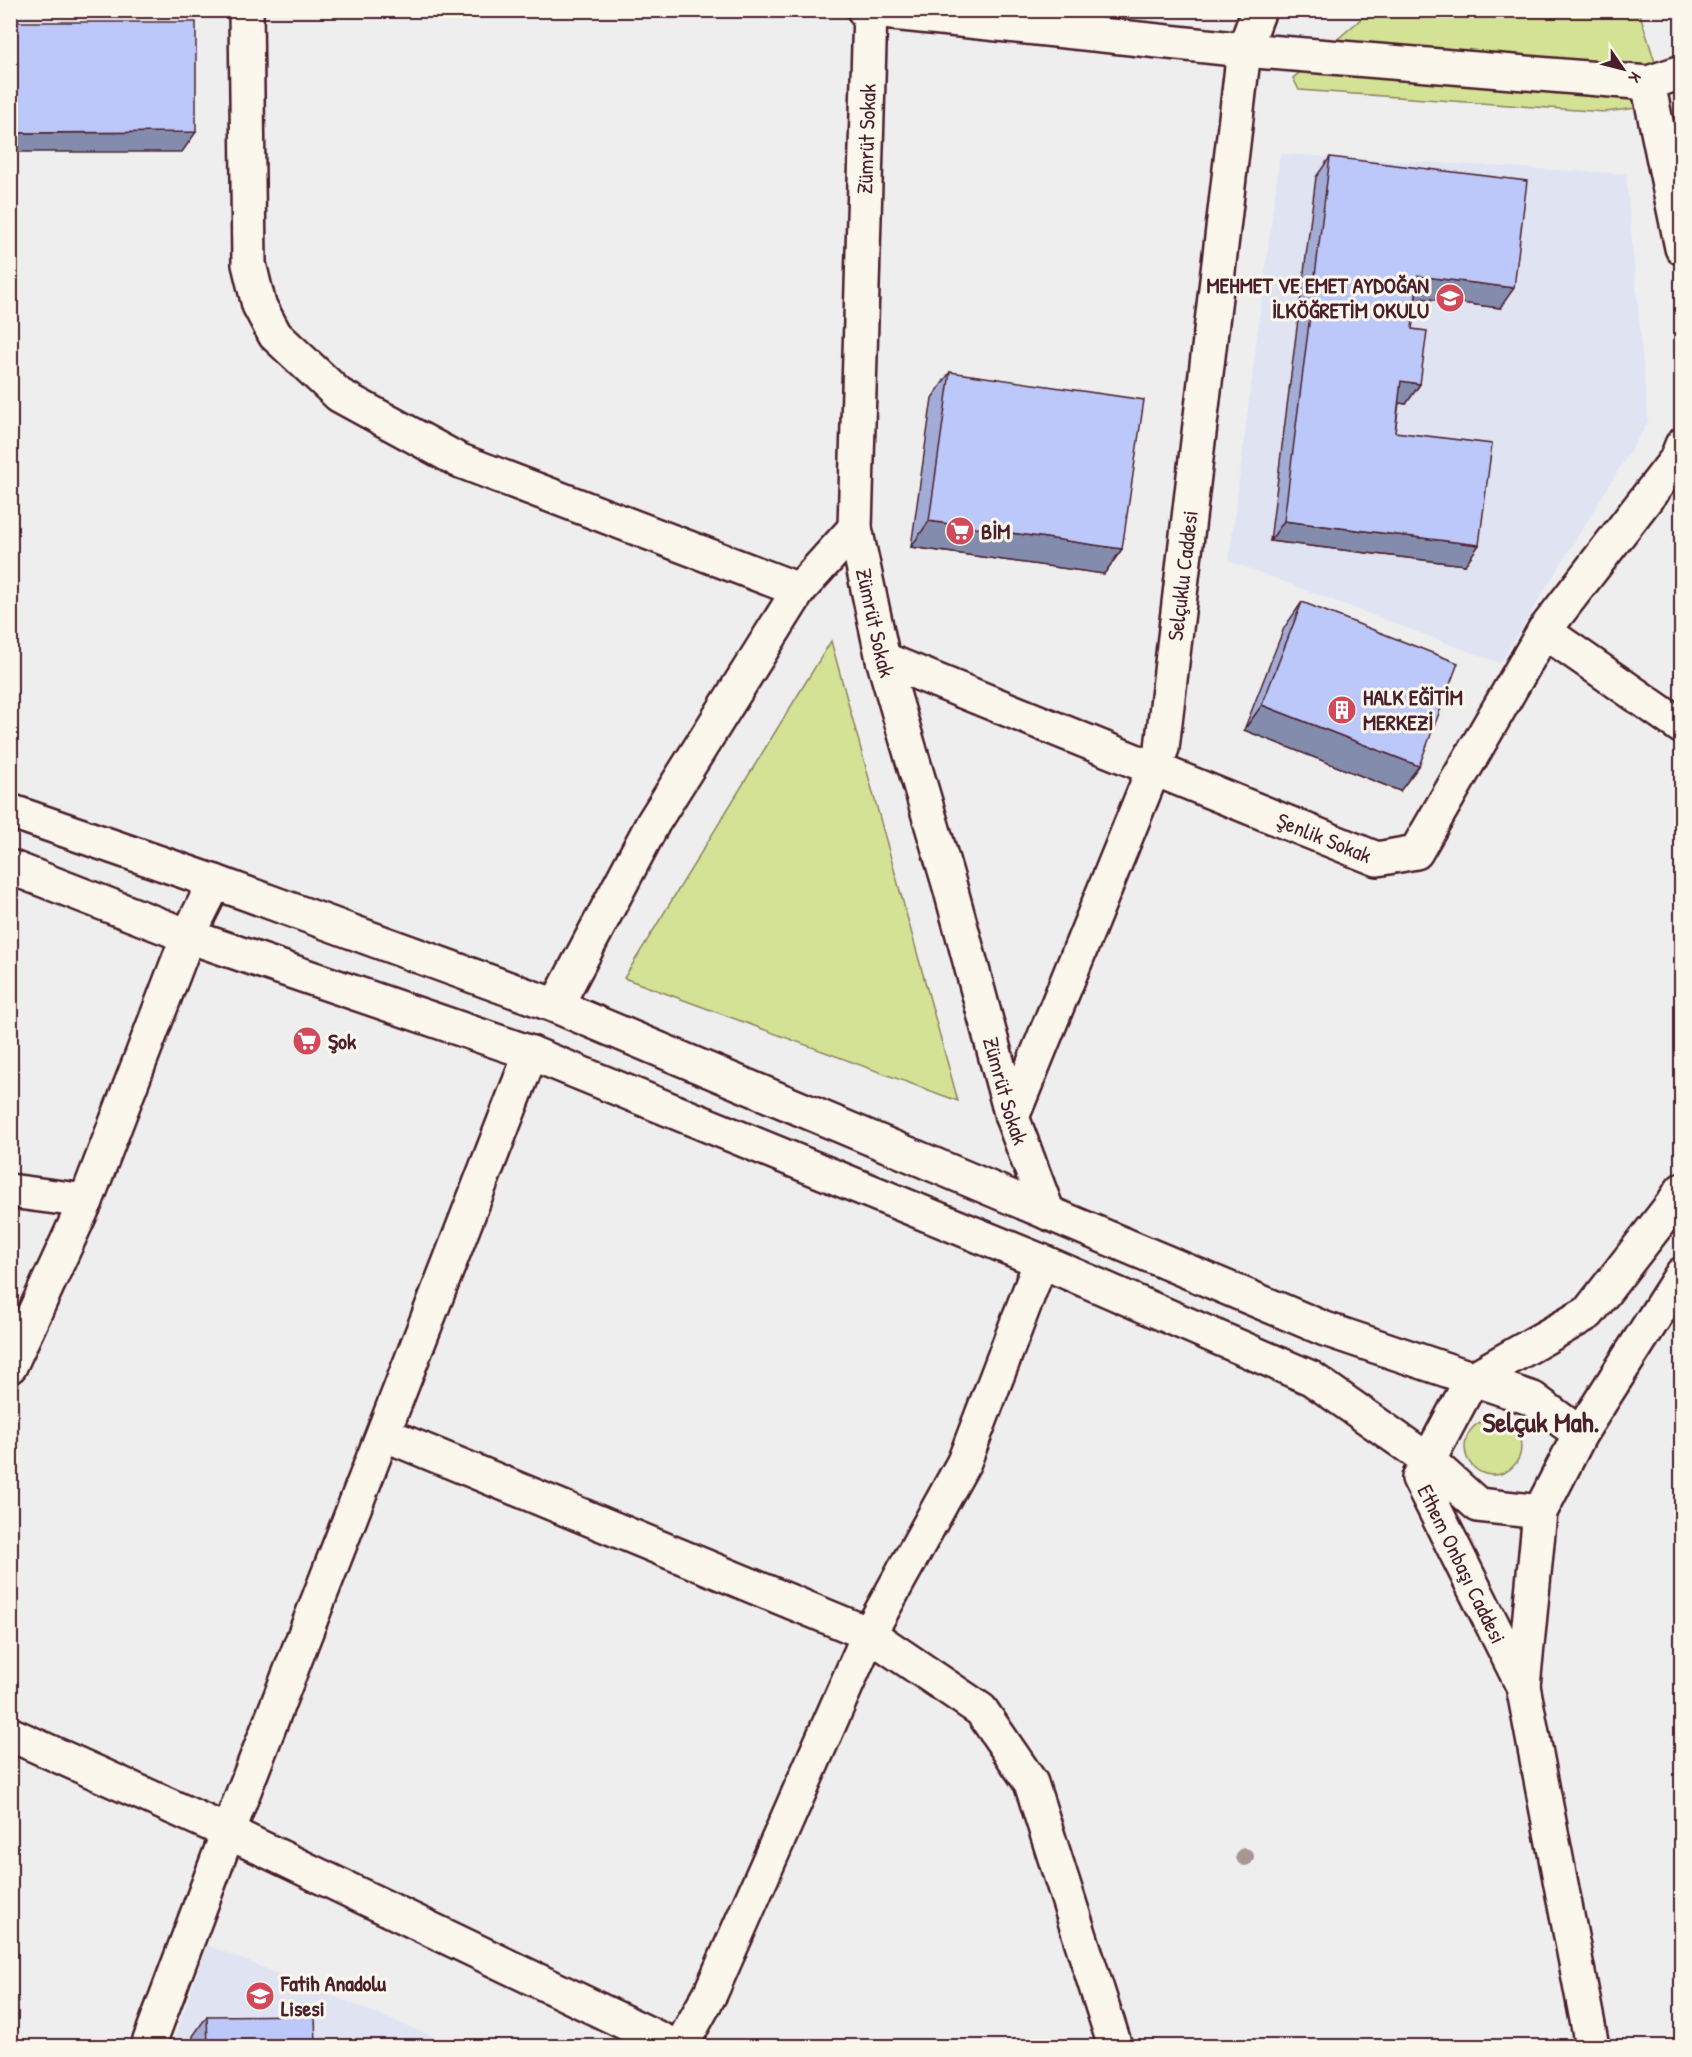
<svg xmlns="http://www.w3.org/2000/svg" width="1692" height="2057" font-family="'Patrick Hand',sans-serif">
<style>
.built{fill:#dfe3f2}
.green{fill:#d3e295;stroke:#8e8060;stroke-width:1.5}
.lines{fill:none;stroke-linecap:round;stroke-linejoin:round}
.minor-casing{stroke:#4a1f2b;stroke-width:38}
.tertiary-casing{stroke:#4a1f2b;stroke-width:38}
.minor{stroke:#fbf7ec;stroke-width:33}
.tertiary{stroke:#fbf7ec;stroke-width:33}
.tree{fill:#a69792}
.wall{fill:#a2acd6;stroke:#4a1f2b;stroke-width:1.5}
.shaded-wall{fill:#848cae;stroke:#4a1f2b;stroke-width:1.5}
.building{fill:#bcc8f9;stroke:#4a1f2b;stroke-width:1.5}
.labels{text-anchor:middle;stroke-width:6;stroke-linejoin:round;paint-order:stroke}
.street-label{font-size:22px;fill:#4a1f2b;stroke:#fbf7ec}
.poi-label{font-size:22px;font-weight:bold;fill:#4a1f2b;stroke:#fbf7ec;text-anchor:start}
.district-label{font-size:28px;font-weight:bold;fill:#4a1f2b;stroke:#fbf7ec}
</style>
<rect width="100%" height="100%" fill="#eeeeef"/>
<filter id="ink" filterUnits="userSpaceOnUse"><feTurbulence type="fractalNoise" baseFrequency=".0167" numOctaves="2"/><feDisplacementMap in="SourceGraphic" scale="12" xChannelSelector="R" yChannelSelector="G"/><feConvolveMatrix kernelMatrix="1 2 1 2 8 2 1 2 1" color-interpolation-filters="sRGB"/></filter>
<g filter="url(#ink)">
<path class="built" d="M1280,154L1626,174L1648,422L1500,663L1229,561Z
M207,1945L456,2046H172Z"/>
<path class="green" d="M1370,11H1639L1668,104L1605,112L1299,90L1293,78Z
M831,641L958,1101L624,978Z
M1465 1447a28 28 0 1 1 56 0a28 28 0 1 1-56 0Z"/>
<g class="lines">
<g class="minor-casing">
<g id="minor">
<path d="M246,10L249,264L259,305L275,335L339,395L458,460L799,590"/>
<path d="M1648,83L1682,248"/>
<path d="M1544,631L1682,727"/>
<path id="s1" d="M883,659L1377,859L1416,852L1544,631L1676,460L1682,445"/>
<path d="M556,1006L653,823L799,590L855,528"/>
<path id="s2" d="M1012,1117L1162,748L1244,50L1259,10"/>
<path d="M10,1191L86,1201"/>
<path d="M10,1366L86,1201L188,936L215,882"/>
<path d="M384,1434L869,1634L981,1710L1031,1783L1115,2046"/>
<path d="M10,1734L228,1832L674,2046"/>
<path d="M148,2046L228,1832L531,1053"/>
<path d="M681,2046L711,1992L869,1634L964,1462L1041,1261"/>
</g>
</g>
<g class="tertiary-casing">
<g id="tertiary">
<path d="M864,10L1244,50L1648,83L1682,72"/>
<path id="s3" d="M870,10L855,528L883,659L950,887L1012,1117L1048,1213"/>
<path d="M10,811L215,882L556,1006L1325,1329L1533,1399L1580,1434"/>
<path d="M10,867L188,936L531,1053L1041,1261L1311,1378L1428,1460L1478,1505L1540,1512"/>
<path d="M1523,1686L1540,1512L1580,1434L1682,1274"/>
<path d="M1592,2046L1523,1686L1419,1478L1472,1379L1588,1313L1672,1205L1682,1190"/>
</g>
</g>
<use href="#minor" class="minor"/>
<use href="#tertiary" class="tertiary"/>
</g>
<circle class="tree" cx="1245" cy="1857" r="9"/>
<path class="wall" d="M1330,157L1500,308L1416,297L1412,329L1420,384L1406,404L1399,403L1395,432L1465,565L1270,541L1316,177Z
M950,372L1122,549L1104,574L911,547L932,398Z
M1302,602L1400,791L1244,730L1284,628Z
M207,2016L316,2046H193V2036Z"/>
<path class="shaded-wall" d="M196,132L182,152H10V133Z
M1418,276L1514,288L1500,308L1404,296Z
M1401,381L1420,384L1406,404L1387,401Z
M929,521L1122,549L1104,574L911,547Z
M1284,521L1479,545L1465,565L1270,541Z
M1262,705L1419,766L1400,791L1244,730Z"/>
<path class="building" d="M10,22H196V132L10,133Z
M1330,157L1527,181L1514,288L1418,276L1412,329L1427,331L1420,384L1401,381L1395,432L1492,444L1479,545L1284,521Z
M950,372L1144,400L1122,549L929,521Z
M1302,602L1458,663L1419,766L1262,705Z
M315,2015L316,2046H208L207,2016Z"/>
</g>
<defs>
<g id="school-disc" transform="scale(1.5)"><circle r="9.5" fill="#d1495b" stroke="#fbf7ec"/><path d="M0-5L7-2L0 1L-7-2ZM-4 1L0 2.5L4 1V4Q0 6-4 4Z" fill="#fff"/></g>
<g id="supermarket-disc" transform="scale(1.5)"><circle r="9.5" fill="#d1495b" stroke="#fbf7ec"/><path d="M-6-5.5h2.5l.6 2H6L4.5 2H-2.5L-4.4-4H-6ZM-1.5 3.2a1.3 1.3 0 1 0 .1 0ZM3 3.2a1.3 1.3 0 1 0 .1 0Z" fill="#fff"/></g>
<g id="building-disc" transform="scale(1.5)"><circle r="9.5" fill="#d1495b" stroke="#fbf7ec"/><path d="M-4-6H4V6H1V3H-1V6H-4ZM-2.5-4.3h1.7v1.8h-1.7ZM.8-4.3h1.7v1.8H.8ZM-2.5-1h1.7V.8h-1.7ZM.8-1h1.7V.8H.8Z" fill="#fff"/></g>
</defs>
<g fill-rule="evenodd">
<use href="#school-disc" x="1450" y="298"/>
<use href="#supermarket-disc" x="960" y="531"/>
<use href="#building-disc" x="1342" y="710"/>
<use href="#supermarket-disc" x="307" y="1041"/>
<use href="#school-disc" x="260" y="1996"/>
</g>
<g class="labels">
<g class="street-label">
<text transform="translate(866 139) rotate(-88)" y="8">Zümrüt Sokak</text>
<text dy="8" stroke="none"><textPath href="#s2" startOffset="572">Selçuklu Caddesi</textPath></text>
<text dy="8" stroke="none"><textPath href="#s3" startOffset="615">Zümrüt Sokak</textPath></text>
<text dy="8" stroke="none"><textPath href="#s1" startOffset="476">Şenlik Sokak</textPath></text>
<text dy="8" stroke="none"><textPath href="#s3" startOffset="1101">Zümrüt Sokak</textPath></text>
<text transform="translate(1462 1564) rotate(64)" y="8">Ethem Onbaşı Caddesi</text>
</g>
<g class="poi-label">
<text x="1429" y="293" text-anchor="end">MEHMET VE EMET AYDOĞAN<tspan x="1429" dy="25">İLKÖĞRETİM OKULU</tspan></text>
<text x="981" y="539">BİM</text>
<text x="1363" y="705">HALK EĞİTİM<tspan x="1363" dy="25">MERKEZİ</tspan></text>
<text x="328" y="1049">Şok</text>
<text x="281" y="1991">Fatih Anadolu<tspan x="281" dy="25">Lisesi</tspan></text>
</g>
<g class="district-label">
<text x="1541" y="1432">Selçuk Mah.</text>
</g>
</g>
<rect width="1692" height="2057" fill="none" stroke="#fbf7ec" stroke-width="36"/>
<rect x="18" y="18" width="1656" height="2021" fill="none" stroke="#4a1f2b" stroke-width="2" filter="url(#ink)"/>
<g transform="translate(1623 69) rotate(125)" stroke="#fbf7ec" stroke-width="4.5" paint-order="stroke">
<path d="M0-4.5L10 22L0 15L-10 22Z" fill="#4a1f2b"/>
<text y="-9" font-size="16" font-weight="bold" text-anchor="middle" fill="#4a1f2b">K</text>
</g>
</svg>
